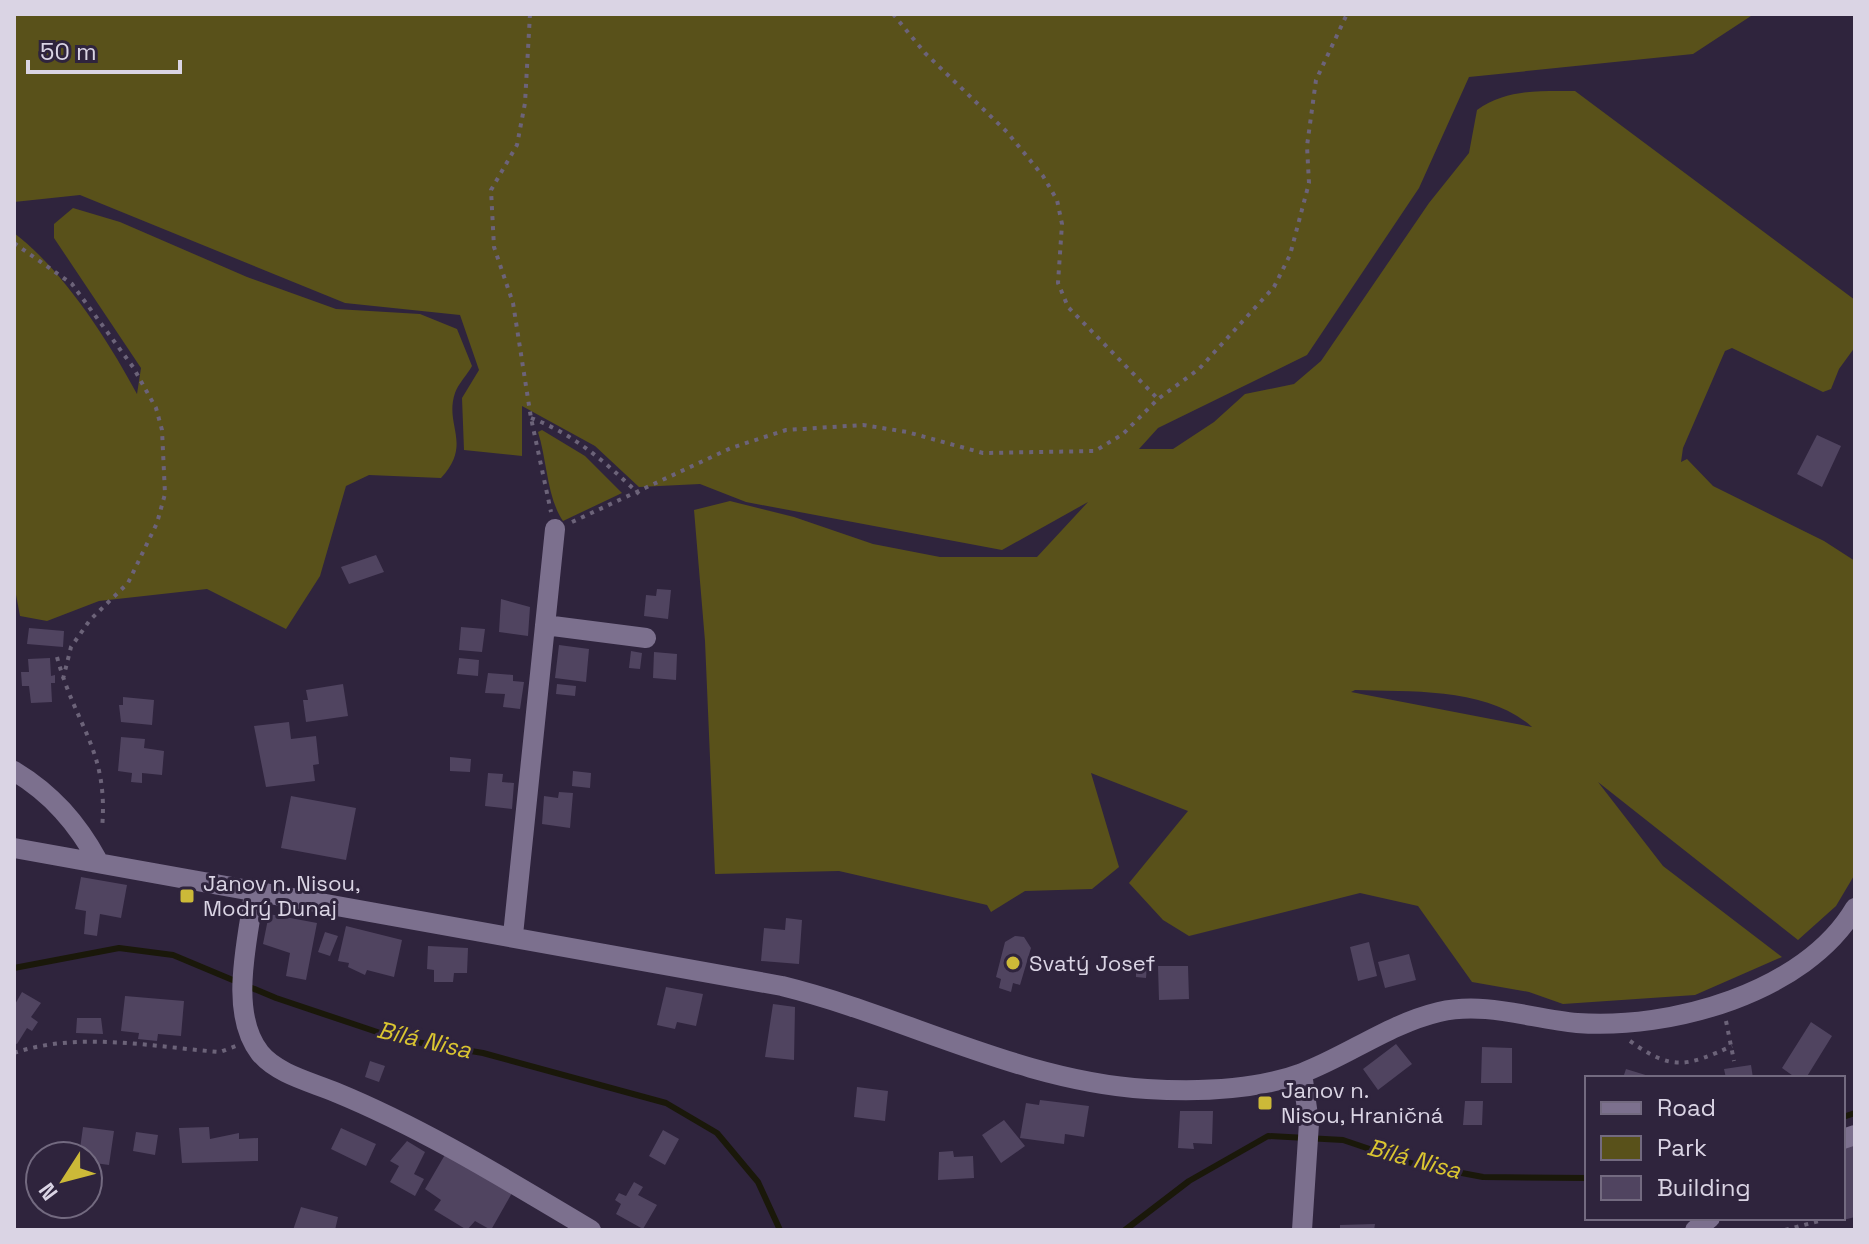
<svg xmlns="http://www.w3.org/2000/svg" width="1869" height="1244" font-family="'Space Grotesk',sans-serif">
<style>
.green{fill:#59511a;fill-rule:evenodd}
.lines{fill:none;stroke-linecap:round;stroke-linejoin:round}
.stream{stroke:#1a180a;stroke-width:6}
.building{fill:#504460}
.path{stroke:#6c6379;stroke-width:4;stroke-dasharray:4 6;stroke-linecap:butt}
.minor{stroke:#7c708e;stroke-width:20}
.poi-dot{fill:#ccb938;stroke:#2f243d;stroke-width:3}
.labels{text-anchor:middle;stroke-width:6;stroke-linejoin:round;paint-order:stroke}
.poi-label{font-size:22px;fill:#dad4e4;stroke:#2f243d;text-anchor:start}
.water-label{font-size:24px;font-style:italic;fill:#dac531;stroke:#2f243d}
</style>
<rect width="100%" height="100%" fill="#2f243d"/>
<path class="green" d="M14,14H1754L1693,54L1469,77L1419,188L1307,355L1158,428L1139,449H1173L1214,422L1245,394L1294,384L1321,361L1429,203L1469,153L1477,110C1507,89 1539,91 1575,91L1855,300V347L1839,369L1831,389L1823,392L1732,348L1725,351L1683,448L1681,462L1687,459L1713,486L1824,541L1855,561V874L1836,906L1798,940L1598,782L1663,866L1782,957L1695,995L1563,1004L1529,992L1472,982L1418,906L1360,893L1189,936L1163,920L1129,883L1188,811L1091,773L1119,867L1092,889L1025,891L991,912L987,905L839,871L715,874L705,641L694,510L730,501L794,517L873,544L940,557H1037L1088,502L1002,550L746,502L700,484L639,487L595,446L522,406V456L464,450L462,398L479,370L460,315L345,303L80,195L14,202ZM1355,690C1412,692 1487,687 1532,727L1351,692Z
M73,208L120,222L247,277L336,309L420,314L457,329L472,366C467,375 458,384 455,393C444,426 473,443 441,478L369,475L346,486L320,576L286,629L207,589L99,601L47,621L20,616L14,584V233C63,270 108,340 137,394L141,368L54,238V224Z
M542,430L585,456L622,493L563,521C547,498 547,460 538,432Z"/>
<g class="lines">
<path class="stream" d="M14,968L119,948L173,955L276,998L398,1039L483,1053L666,1103L717,1133L758,1182L780,1230
M1843,1117L1855,1113
M1125,1230L1189,1181L1268,1136L1343,1140L1414,1164L1483,1177L1587,1178"/>
</g>
<path class="building" d="M1817,435L1841,446L1822,487L1797,474Z
M376,555L384,572L349,584L341,567Z
M657,589L671,590L668,619L644,616L646,595L656,596Z
M501,599L530,607L528,636L499,632Z
M461,627L485,629L482,652L459,650Z
M29,628L64,631L63,647L27,644Z
M559,645L589,649L586,682L555,678Z
M631,651L642,653L640,669L629,668Z
M654,652L677,654L676,680L653,678Z
M50,658L51,676L55,675V683H51L52,702L31,703L29,686H22L21,672H29L28,659Z
M459,658L479,660L478,676L457,674Z
M488,673L513,675V681L524,682L520,709L503,707L505,694L485,693Z
M343,684L348,716L306,722L303,700H308L306,690Z
M557,684L576,686L575,696L556,694Z
M123,697L154,700L152,725L121,722L119,705H123Z
M289,722L291,739L316,736L319,764L313,765L315,781L266,787L254,726Z
M121,737L145,739L144,748L164,751L162,775L142,773V783L131,782L132,773L118,771Z
M450,757L471,759L470,772L450,771Z
M573,771L591,773L590,788L572,786Z
M488,773L503,774L502,782L514,783L512,809L485,806Z
M559,792L573,793L570,828L542,824L544,796L558,798Z
M291,796L356,808L346,860L281,848Z
M81,877L127,885L121,918L100,914L97,936L84,934L86,911L75,909Z
M269,914L317,923L306,980L286,976L290,953L263,944Z
M786,918L802,920L799,964L761,961L764,928L785,930Z
M346,926L402,940L394,977L367,970L365,975L348,967L349,963L338,961Z
M325,932L338,936L330,956L318,952Z
M1015,936L1024,937L1031,948L1020,985L1013,983L1011,992L999,988L1001,979L996,977L1005,942Z
M1369,942L1377,976L1358,981L1350,947Z
M428,946L468,948L467,973H454L453,982H434V970L427,969Z
M1409,954L1416,980L1385,988L1378,962Z
M1136,963L1147,964L1146,978L1136,977Z
M1158,966H1188L1189,999L1159,1000Z
M666,987L703,994L696,1026L677,1022L675,1029L657,1025Z
M22,992L41,1003L31,1017L38,1022L32,1031L27,1028L17,1044L14,1043V1006Z
M125,996L184,1001L181,1036L158,1034L157,1041L138,1039L139,1033L121,1031Z
M773,1004L795,1007L794,1060L765,1057Z
M77,1018H101L103,1034L76,1033Z
M1811,1022L1832,1036L1806,1078H1796L1782,1068Z
M1396,1044L1412,1064L1378,1090L1363,1069Z
M1482,1047L1512,1048V1083H1481Z
M370,1061L385,1066L379,1082L365,1077Z
M1751,1065L1753,1078H1726L1724,1069Z
M1626,1069L1652,1077V1078H1623Z
M857,1087L888,1091L885,1121L854,1117Z
M1040,1100L1089,1106L1084,1137L1065,1134L1064,1144L1020,1138L1026,1103L1039,1105Z
M1465,1101H1483L1482,1125H1463Z
M1180,1111H1213L1212,1144L1193,1143L1194,1149L1178,1148Z
M1004,1120L1025,1146L1001,1163L982,1135Z
M83,1127L114,1131L109,1165L88,1162V1156H79Z
M209,1127L210,1139L239,1133V1139L258,1138V1161L182,1163L179,1128Z
M341,1128L376,1144L366,1166L331,1149Z
M663,1130L679,1139L665,1165L649,1156Z
M136,1132L158,1135L155,1155L133,1151Z
M407,1141L425,1152L414,1174L424,1179L415,1196L390,1182L399,1166L390,1161Z
M1855,1144V1217L1843,1220V1149Z
M953,1151L954,1157L973,1156L974,1178L938,1180L939,1152Z
M446,1153L512,1193L491,1230L475,1221L467,1230L434,1210L441,1200L425,1189Z
M634,1182L643,1187L638,1195L657,1205L643,1229L616,1214L621,1204L615,1200L619,1193L626,1196Z
M301,1207L338,1217L335,1230H293Z
M1375,1224L1374,1230H1340V1225Z"/>
<g class="lines">
<path class="path" d="M530,14L525,103L517,145L491,190L494,247L513,303L531,418L551,512
M893,14L925,53L1007,132L1043,176L1057,200L1062,224L1058,283L1068,307L1158,399
M14,243L72,284L133,367L156,408L162,430L165,494L157,523L128,583L90,620L71,647L63,679
M531,418C574,434 605,462 639,494
M572,522L731,448L786,430L863,425L907,432L983,453L1095,451L1123,434L1158,399L1199,369L1274,287L1290,255L1309,183L1307,146L1316,80L1347,14
M57,657C76,728 109,750 102,829
M1726,1021L1734,1061
M1630,1041C1673,1072 1687,1066 1732,1046
M14,1053C79,1031 153,1047 220,1052L236,1046
M1785,1230L1819,1221"/>
<path class="minor" d="M545,625L646,638
M14,771C52,794 77,823 98,861
M14,848L782,986C904,1016 1019,1081 1147,1089C1197,1092 1254,1091 1302,1073C1349,1055 1389,1024 1439,1012C1485,1001 1532,1019 1577,1023C1670,1030 1805,993 1855,908
M254,893C248,940 228,1012 260,1053C277,1074 311,1082 335,1092C425,1129 507,1180 591,1230
M513,935L555,529
M1302,1073L1309,1123L1302,1230
M1843,1139L1855,1135
M1695,1230L1710,1218"/>
</g>
<g class="poi-dot">
<rect x="179" y="888" width="16" height="16" rx="4"/>
<circle cx="1013" cy="963" r="8"/>
<rect x="1257" y="1095" width="16" height="16" rx="4"/>
</g>
<g class="labels">
<g class="poi-label">
<text x="203" y="891">Janov n. Nisou,<tspan x="203" dy="25">Modrý Dunaj</tspan></text>
<text x="1029" y="971">Svatý Josef</text>
<text x="1281" y="1098">Janov n.<tspan x="1281" dy="25">Nisou, Hraničná</tspan></text>
</g>
<g class="water-label">
<text transform="translate(424 1040) rotate(13)" y="8">Bílá Nisa</text>
<text transform="translate(1414 1159) rotate(15)" y="8">Bílá Nisa</text>
</g>
</g>
<rect width="1869" height="1244" fill="none" stroke="#dad4e4" stroke-width="32"/>
<rect x="1585" y="1076" width="260" height="144" fill="#2f243d" stroke="#736a80" stroke-width="2"/>
<rect x="1601" y="1102" width="40" height="12" fill="#7c708e" stroke="#736a80" stroke-width="2"/>
<text x="1657" y="1116" font-size="24" fill="#dad4e4">Road</text>
<rect x="1601" y="1136" width="40" height="24" fill="#59511a" stroke="#736a80" stroke-width="2"/>
<text x="1657" y="1156" font-size="24" fill="#dad4e4">Park</text>
<rect x="1601" y="1176" width="40" height="24" fill="#504460" stroke="#736a80" stroke-width="2"/>
<text x="1657" y="1196" font-size="24" fill="#dad4e4">Building</text>
<g transform="translate(64 1180) rotate(234)"><circle r="38" fill="#2f243d" stroke="#736a80" stroke-width="2"/>
<path d="M0-6L14 30L0 20L-14 30Z" fill="#ccb938"/>
<text y="-12" font-size="22" font-weight="bold" text-anchor="middle" fill="#dad4e4">N</text>
</g>
<path d="M28 60v12h152v-12" fill="none" stroke="#dad4e4" stroke-width="4"/>
<text x="40" y="60" font-size="24" fill="#dad4e4" stroke="#2f243d" stroke-width="6" paint-order="stroke">50 m</text>
</svg>
